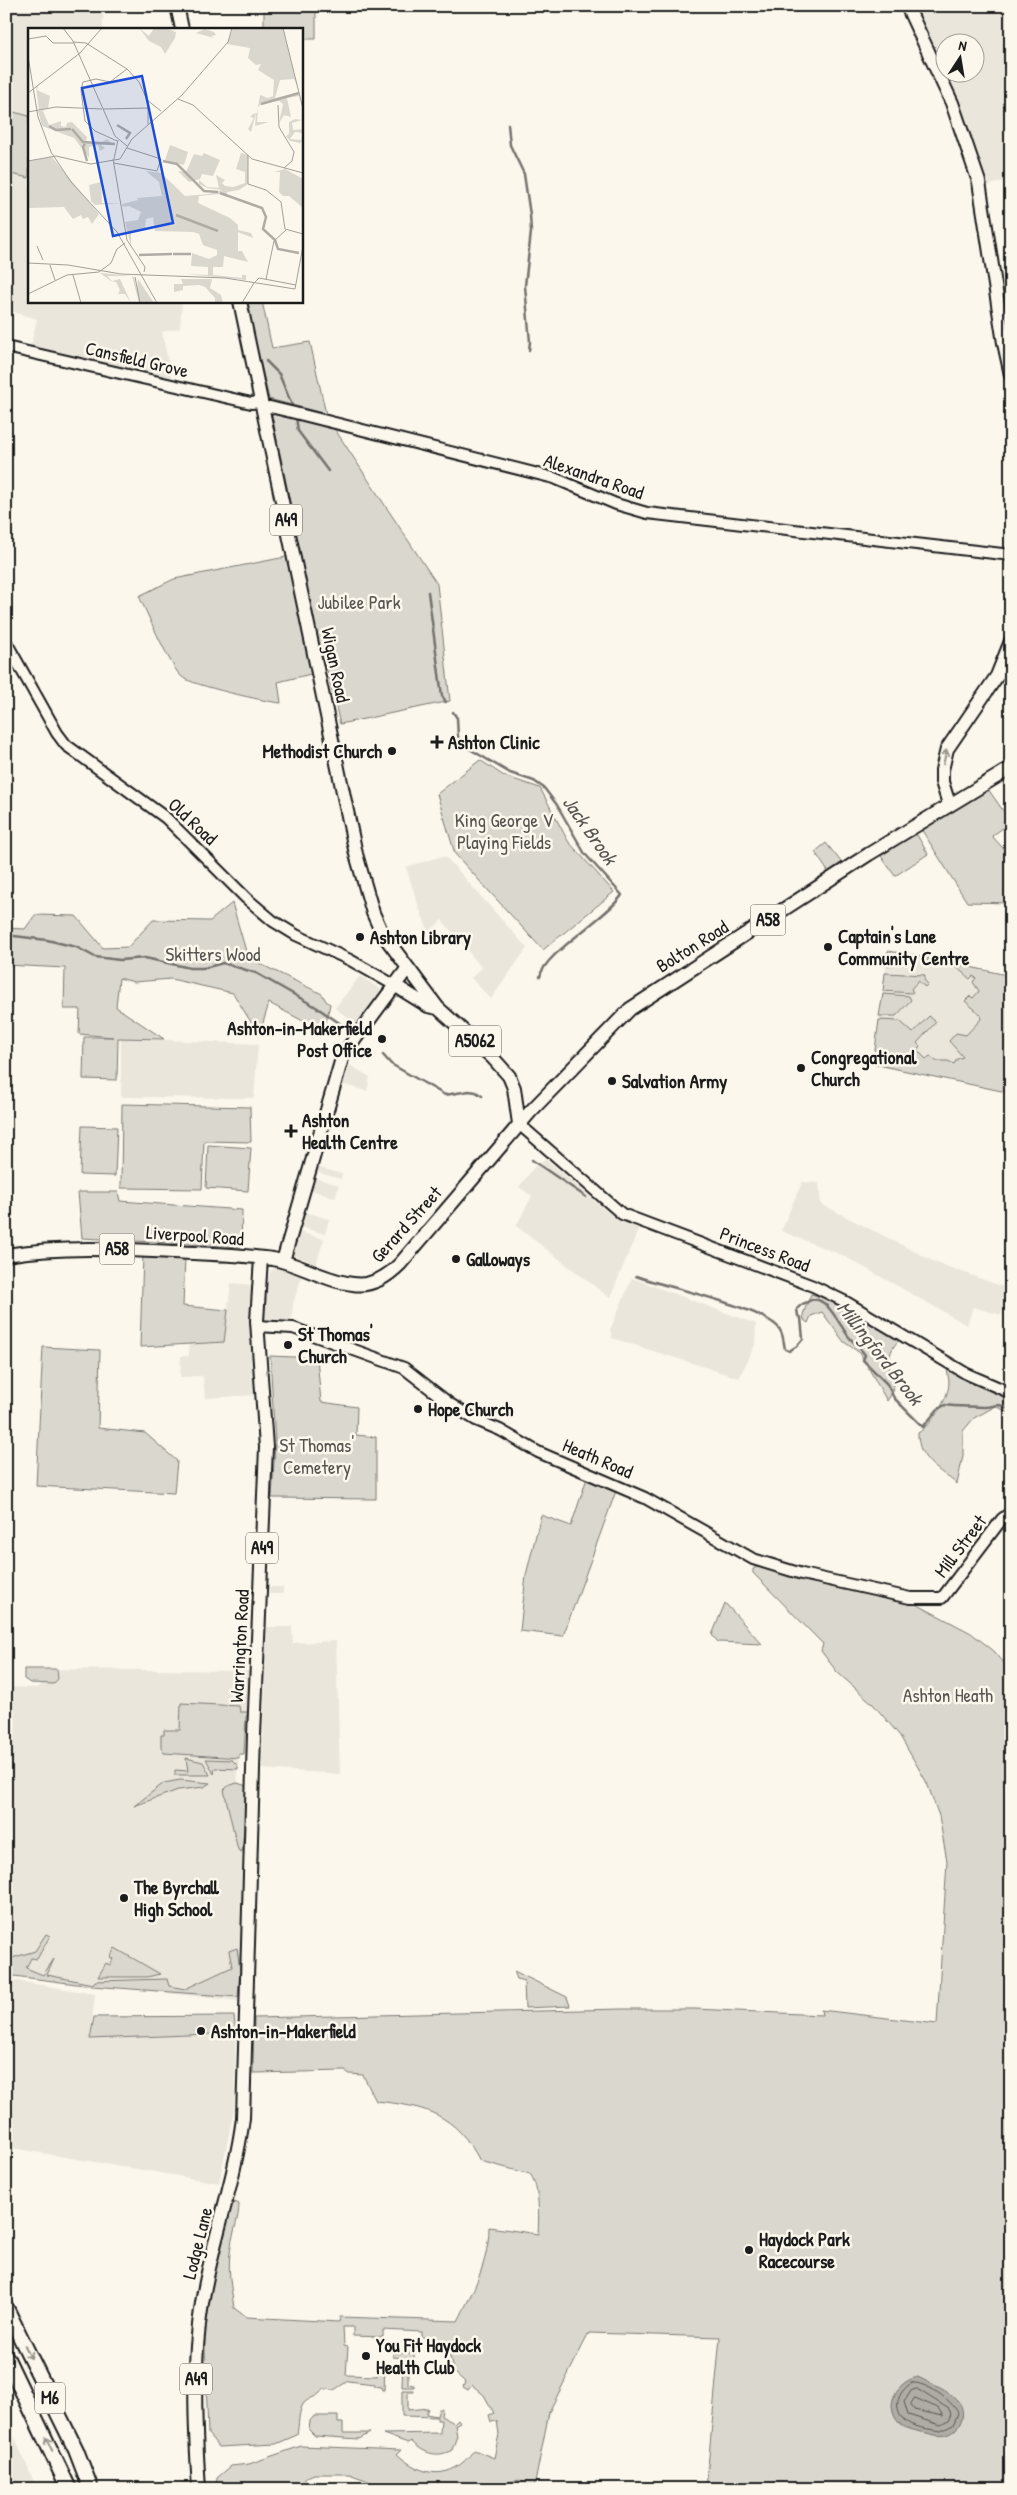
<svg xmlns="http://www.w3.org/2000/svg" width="1017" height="2495" font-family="'Patrick Hand',sans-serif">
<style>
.built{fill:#eae6dc;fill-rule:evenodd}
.green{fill:#dad7ce;stroke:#7b7a75}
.water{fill:#afaca5;stroke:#74726e}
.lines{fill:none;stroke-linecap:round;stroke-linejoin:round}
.shore{stroke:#575653;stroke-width:1}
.stream{stroke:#74726e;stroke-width:2.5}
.minor-casing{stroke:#1c1c1c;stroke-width:14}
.major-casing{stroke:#1c1c1c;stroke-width:16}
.highway-casing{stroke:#1c1c1c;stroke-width:18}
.minor{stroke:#fbf7ec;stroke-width:10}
.major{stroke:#fbf7ec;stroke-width:12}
.highway{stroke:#fbf7ec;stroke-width:14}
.oneway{stroke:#97948e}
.poi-dot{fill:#1c1c1c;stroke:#fbf7ec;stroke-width:2}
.labels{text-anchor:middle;stroke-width:5;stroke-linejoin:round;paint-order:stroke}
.shield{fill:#fbf7ec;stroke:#5f5e5a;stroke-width:1}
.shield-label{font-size:18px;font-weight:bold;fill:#1c1c1c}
.street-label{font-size:19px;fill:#1c1c1c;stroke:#fbf7ec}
.park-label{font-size:19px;fill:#555451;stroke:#fbf7ec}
.poi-label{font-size:19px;font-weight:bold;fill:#1c1c1c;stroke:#fbf7ec;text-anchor:start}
.water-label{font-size:20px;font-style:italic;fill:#575653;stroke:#fbf7ec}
.inset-river{fill:none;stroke:#afaca5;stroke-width:2.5}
.inset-road{fill:none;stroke:#a29f99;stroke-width:1}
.view{fill:#1d4ed8;fill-opacity:0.15;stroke:#1d4ed8;stroke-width:2.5}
.inset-edge{fill:none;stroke:#1c1c1c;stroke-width:2.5}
</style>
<rect width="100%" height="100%" fill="#fbf7ec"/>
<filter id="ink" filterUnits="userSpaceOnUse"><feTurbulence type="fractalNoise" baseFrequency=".02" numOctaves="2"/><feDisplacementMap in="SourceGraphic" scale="10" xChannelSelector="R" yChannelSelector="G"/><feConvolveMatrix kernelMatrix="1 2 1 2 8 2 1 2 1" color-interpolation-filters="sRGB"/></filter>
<g filter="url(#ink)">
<path class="built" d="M6,6H103V29H29V301H182L180,328L162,332L172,380L30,349L37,319L6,310Z
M911,6H1011V179L987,186L960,111ZM944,42H974V72H944Z
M439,857H446L527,948L491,999L471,978L482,968L442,920L429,932L419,908L406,867Z
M888,951L926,956L1011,976V1093L873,1064Z
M360,976L382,990V992L356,1024L335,1008Z
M121,1038L258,1044L254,1098L121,1097Z
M348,1064L370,1077L367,1091L341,1084Z
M545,1158L617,1220L639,1228L610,1298L516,1226L532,1196L519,1187L538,1162L541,1163Z
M317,1167L342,1174L341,1179L316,1172Z
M314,1178L339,1185L335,1198L311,1190Z
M802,1182L819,1183L821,1204L935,1262L1009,1289L1001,1315L973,1307L967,1325L842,1255L781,1231Z
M305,1212L329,1219L325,1234L300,1227Z
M299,1232L324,1239L316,1264L293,1255Z
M277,1268L302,1276L293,1304L291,1322L264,1321L267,1281L271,1270Z
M632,1278L756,1324L755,1345L739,1378L612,1338L610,1330Z
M231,1283L254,1285L251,1349L256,1395L205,1398L203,1376L180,1377L181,1356H189V1344L224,1342Z
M269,1587H283V1594H269Z
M267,1627H292L293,1643L336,1641L340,1774L262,1769Z
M44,1669L251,1671L244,1754H239L237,1775L238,1782L244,1785L247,1790L242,1858V1938L238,2001L6,1975V1687L38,1688L44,1681Z
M6,1979L95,1994L90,2039L236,2033L234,2109L219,2183L6,2147Z
M6,2417L37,2489H6Z"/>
<path class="green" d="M264,6H316V39H301V29H264Z
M6,110L29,116V178L6,173Z
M246,301H262L272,348L310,342L326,414L269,399Z
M271,411L334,428L437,584L450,701L340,724L327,670L278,682L281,703C267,702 191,685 182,677C172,670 146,611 139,596L174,579L301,554Z
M480,760L504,776L540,788L568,841L614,892L543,950L455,854L437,794Z
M988,789L1011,822L992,836L1011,857V903L967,902L918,824Z
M912,835H917L928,854L895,876L881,856Z
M826,843L842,863L829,873L815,852Z
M232,903L248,958L322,994L326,1001L330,1004L324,1032L269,1003L262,1026L254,1027L233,993L171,979L134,982L119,978L116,1007L164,1039L118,1038L117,1080L83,1079L84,1037H113L79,1034L80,1009H64L65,968L6,965V928L25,929L35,915L76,916L103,948L128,947L153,920L210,921Z
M888,951L929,957L925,966L923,958L893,956L892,965H887Z
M943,961L1011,976V1093L873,1064L879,1020L900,1021L913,1033L929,1016L936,1022L917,1043L920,1046L917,1050L926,1059L930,1056L936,1061H948L954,1064L957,1059L963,1057L949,1041L956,1033L966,1035L981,1019L980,1014L965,1001L970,996L973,998L979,991L973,982L976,978L973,976L970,979L955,966H941Z
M885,973L925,975L924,980L928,984L925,987L918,981L911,989L913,992L911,993L883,991Z
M883,994L909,996L911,1000L896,1016H879Z
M122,1104L250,1107L251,1142L204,1141L202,1189L121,1188Z
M82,1126L117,1127L115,1176L80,1175Z
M208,1145L251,1148L248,1191L206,1188Z
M78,1192H118L120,1201L242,1210L241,1247L82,1238Z
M143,1255L185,1257L183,1306L228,1310L224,1342L140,1347Z
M811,1294L825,1298L899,1340C884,1355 890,1372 894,1390L887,1401L860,1353L844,1342L822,1312L811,1316L808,1323L804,1320L803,1314Z
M43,1347L100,1350L98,1428L145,1433L177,1461L174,1493L36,1486Z
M270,1356L317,1358L321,1402L357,1407L356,1435L376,1437V1499L272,1498L275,1443Z
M947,1367L1011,1398V1414L996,1406L974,1418L963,1431V1456L957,1484C937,1468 918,1460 918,1433C932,1424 948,1400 949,1383C949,1378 947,1372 947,1367Z
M587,1478L616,1491L563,1636L520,1631L526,1575L541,1515L571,1526Z
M759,1566L918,1605L971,1633L994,1651L1011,1671V2489H706L720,2337L589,2333L549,2412L534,2488L521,2486L520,2480L503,2483L494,2489H391L349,2474H314L305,2478L298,2489H216L217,2478L231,2466L249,2464L301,2446L401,2450L397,2454C423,2478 452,2481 474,2450L494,2458L499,2434L497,2421L491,2422L489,2415L494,2413L484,2395L472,2385L468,2390L463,2387L465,2382L453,2371L449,2352H443C439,2341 432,2338 422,2337V2332L383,2330V2337L353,2336V2327H343L344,2346L348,2347L346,2375L377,2376L378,2368L381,2364H385L384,2390H382L381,2387L375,2386V2384L348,2381L334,2390L323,2389C319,2397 310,2397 304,2403C298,2410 299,2426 297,2435L276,2444L219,2447L208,2434L204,2322L225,2215L235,2202L239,2204C239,2219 233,2231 231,2246C227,2268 231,2287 234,2308L246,2317L339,2322L340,2317L458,2321C473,2291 489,2262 489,2227L538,2234C539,2219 540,2186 530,2174L480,2161C456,2114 425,2106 376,2101L363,2075L350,2074L345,2071L253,2073L254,2018L622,2009H695L822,2015L821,2010L937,2024L947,1861L939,1816L927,1783L900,1736L872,1703L837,1672L821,1651L823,1644L753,1573V1569Z
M725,1603L762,1644L718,1642L712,1635Z
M24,1669H57L58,1679L53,1684L30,1683L24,1679Z
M181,1703L239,1706L240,1712H249L246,1717L244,1754H239V1758L164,1753L161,1748V1735H164V1730H180Z
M186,1758L203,1762L210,1775H175V1770L188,1771Z
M206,1759L232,1760L238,1766V1769L215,1768L214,1774Z
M180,1780L210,1783L204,1787L178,1790L134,1806L164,1783Z
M237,1783L244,1785L247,1790L242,1852L238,1850L224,1790L228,1786Z
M46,1934L50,1936L37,1959L31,1958L26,1968L43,1975L54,1959L47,1975L93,1984L95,1981L167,1979L169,1986L185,1989L232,1967L229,1951L237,1948L240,1970L238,1997L92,1986L6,1975V1955L12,1958L35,1951Z
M115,1948L160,1974L147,1977H98L106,1963L110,1965L113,1959L110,1957Z
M514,1971L567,1997L570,2006L525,2008L524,1981L517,1979Z
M234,2016L236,2033L90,2039L94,2017Z
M393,2353H414V2362L408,2363V2384L414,2385V2387H402L403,2358L393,2357Z
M402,2390H414V2392H408V2410L428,2408L426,2414L437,2416L439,2409H442L441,2416L454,2423L458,2419L460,2422L455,2425L457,2436L452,2450C436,2459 422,2452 411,2441L408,2443L383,2434L440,2433L441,2420H437V2417L402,2416Z
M314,2416H338V2423H343V2433H370L359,2439L315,2436L309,2430L310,2421Z"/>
<path class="water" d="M918,2377C931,2384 948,2390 958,2401C971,2417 954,2440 935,2435C925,2432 907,2431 899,2423C883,2405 897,2381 918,2377Z"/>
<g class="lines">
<path class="shore" d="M912,2383C925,2381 953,2401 958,2413L953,2425L941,2431C931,2429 911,2428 903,2419C892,2407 899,2390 912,2383Z
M917,2389L949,2409L951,2414L948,2421L941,2425L908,2415L904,2402L911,2391Z
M915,2398L938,2408L943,2416L914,2410L911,2404Z"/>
<path class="stream" d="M508,124L510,145L524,174L530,215L531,232L525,286L530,342L529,350
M266,361L279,374L292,405
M296,417L298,431L328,471
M428,592L442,696L446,702
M453,712L457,718L458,737L468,748L510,773L534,781L544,788L557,805L585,854L622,895C607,918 543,954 540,977
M6,935L47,940L76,947L95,957L120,960L145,958L190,968H204L223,963L256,973L316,1007L351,1031
M383,1055L391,1064L445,1095L469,1091L476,1092L482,1096
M532,1160L586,1197
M636,1276C668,1288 758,1306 778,1327C784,1334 783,1341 785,1349L789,1351L797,1346L803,1339L801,1318L798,1316L797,1309C802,1302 803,1305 809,1301C826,1292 840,1327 849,1337C854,1343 860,1348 865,1355L863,1360L887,1384L894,1398L923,1427L938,1409L945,1405C957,1407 971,1406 984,1407C998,1407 995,1401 1011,1410"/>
<g class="minor-casing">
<path id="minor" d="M6,347L251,403L260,402
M262,408L270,407L295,413L554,478L616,504L647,513L1011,555
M6,642L57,733L66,745L166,818L246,898L273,921L296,935L350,960L396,986
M519,1124L622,1214L813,1286L846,1302L967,1374L1011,1393
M257,1326L293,1328L404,1368L450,1404L476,1420L500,1430L538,1452L645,1498L753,1559L802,1574L910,1598H942L1002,1519L1011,1512"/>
</g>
<g class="major-casing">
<path id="major" d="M177,6L182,29
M907,6L952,103L979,182L1004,343L1011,375
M240,301L356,854L373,913L382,933L438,1008L492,1057L509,1076L514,1088L519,1124
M949,804L942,782V770L947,749L997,676L1011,641
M396,986L428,1006L438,1008
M6,1255C62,1246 117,1249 174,1252C207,1254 240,1254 273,1259C300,1264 325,1281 353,1284C372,1287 387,1277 400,1264L530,1112L630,1009L869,854L1011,768
M283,1261L343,1055L407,969
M199,2489C195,2427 192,2364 202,2303C212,2241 235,2181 243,2118L254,1735L266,1447L257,1321L261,1258"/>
</g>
<g class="highway-casing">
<path id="highway" d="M6,2308L76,2450L91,2489
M6,2357L69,2489"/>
</g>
<use href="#minor" class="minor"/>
<use href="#major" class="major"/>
<use href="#highway" class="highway"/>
</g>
<defs><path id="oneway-shaft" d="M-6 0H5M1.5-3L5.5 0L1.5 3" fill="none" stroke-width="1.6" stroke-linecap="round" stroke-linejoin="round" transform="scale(1.25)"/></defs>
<g class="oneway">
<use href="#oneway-shaft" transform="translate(945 757) rotate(-76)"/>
<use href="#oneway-shaft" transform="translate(28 2352) rotate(64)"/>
<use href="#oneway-shaft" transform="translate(49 2444) rotate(-116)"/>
</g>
</g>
<g class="poi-dot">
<path d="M434.5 734.5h5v5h5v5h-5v5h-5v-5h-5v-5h5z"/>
<circle cx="392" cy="751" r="5"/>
<circle cx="360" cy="937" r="5"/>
<circle cx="828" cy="947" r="5"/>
<circle cx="382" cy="1039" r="5"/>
<circle cx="801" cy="1068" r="5"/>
<circle cx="612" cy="1081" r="5"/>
<path d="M288.5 1123.5h5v5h5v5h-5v5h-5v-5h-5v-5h5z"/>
<circle cx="456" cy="1259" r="5"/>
<circle cx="288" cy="1345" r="5"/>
<circle cx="418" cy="1409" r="5"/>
<circle cx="124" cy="1898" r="5"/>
<circle cx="201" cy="2031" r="5"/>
<circle cx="749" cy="2250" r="5"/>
<circle cx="366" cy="2356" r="5"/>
</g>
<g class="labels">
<g class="shield">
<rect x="270" y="504.5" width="32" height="31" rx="4"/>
<rect x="750.5" y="904.5" width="35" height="31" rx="4"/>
<rect x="449" y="1025.5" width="52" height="31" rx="4"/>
<rect x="99.5" y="1233.5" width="35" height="31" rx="4"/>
<rect x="246" y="1532.5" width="32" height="31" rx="4"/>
<rect x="180" y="2363.5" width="32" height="31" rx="4"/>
<rect x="35" y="2382.5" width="30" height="31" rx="4"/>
</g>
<g class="shield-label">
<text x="286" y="526">A49</text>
<text x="768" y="926">A58</text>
<text x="475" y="1047">A5062</text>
<text x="117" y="1255">A58</text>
<text x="262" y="1554">A49</text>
<text x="196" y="2385">A49</text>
<text x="50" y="2404">M6</text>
</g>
<g class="street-label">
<text transform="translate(137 359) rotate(13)" y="7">Cansfield Grove</text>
<text transform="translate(594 476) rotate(19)" y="7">Alexandra Road</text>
<text transform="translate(336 665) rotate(78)" y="7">Wigan Road</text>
<text transform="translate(193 821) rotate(43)" y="7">Old Road</text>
<text transform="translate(692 946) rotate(-32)" y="7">Bolton Road</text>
<text transform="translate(406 1224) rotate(-48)" y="7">Gerard Street</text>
<text transform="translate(195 1235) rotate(4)" y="7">Liverpool Road</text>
<text transform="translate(765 1249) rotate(21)" y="7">Princess Road</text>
<text transform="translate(598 1458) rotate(23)" y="7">Heath Road</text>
<text transform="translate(960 1546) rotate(-53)" y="7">Mill Street</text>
<text transform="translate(239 1646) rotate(-87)" y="7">Warrington Road</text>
<text transform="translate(197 2243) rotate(-76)" y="7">Lodge Lane</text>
</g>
<g class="park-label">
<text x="359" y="609">Jubilee Park</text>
<text x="504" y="827">King George V<tspan x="504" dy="22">Playing Fields</tspan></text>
<text x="213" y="961">Skitters Wood</text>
<text x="317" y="1452">St Thomas'<tspan x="317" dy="22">Cemetery</tspan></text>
<text x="948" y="1702">Ashton Heath</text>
</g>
<g class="poi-label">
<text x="448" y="749">Ashton Clinic</text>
<text x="382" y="758" text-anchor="end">Methodist Church</text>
<text x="838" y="943">Captain's Lane<tspan x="838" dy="22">Community Centre</tspan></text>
<text x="370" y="944">Ashton Library</text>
<text x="372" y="1035" text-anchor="end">Ashton-in-Makerfield<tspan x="372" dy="22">Post Office</tspan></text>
<text x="811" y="1064">Congregational<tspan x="811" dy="22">Church</tspan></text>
<text x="622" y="1088">Salvation Army</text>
<text x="302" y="1127">Ashton<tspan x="302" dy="22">Health Centre</tspan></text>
<text x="466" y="1266">Galloways</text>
<text x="298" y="1341">St Thomas'<tspan x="298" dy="22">Church</tspan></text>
<text x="428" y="1416">Hope Church</text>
<text x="134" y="1894">The Byrchall<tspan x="134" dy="22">High School</tspan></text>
<text x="211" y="2038">Ashton-in-Makerfield</text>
<text x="759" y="2246">Haydock Park<tspan x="759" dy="22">Racecourse</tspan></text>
<text x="376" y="2352">You Fit Haydock<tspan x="376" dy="22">Health Club</tspan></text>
</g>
<g class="water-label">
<text transform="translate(590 830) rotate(55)" y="7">Jack Brook</text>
<text transform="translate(880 1353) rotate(52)" y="7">Millingford Brook</text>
</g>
</g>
<g transform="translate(28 28)">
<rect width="275" height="275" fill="#fbf7ec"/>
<path d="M111,0L121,8L126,0H137L148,4L147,10L137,26L133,19L121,13ZM205,0H255L269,58L266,51L252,52L247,70L270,65L271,68L259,70L263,89L256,87L251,95L255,76L251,73L234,76L230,79L229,94H241L227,98L228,85L223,104L220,101L226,90L222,89L225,86L229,85L232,67L240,70L245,68L246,52L230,42L233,36L228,37L220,30L222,20L199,16ZM177,1L186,4L188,7L183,8L186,10L168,5ZM10,58L9,62L22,68L20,80L11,82L8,59ZM20,82L15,83L21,97L33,93V98L38,99L39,95L44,94L59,109L58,115H72L79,111L86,117H73L77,120L72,123L70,117L61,119V130L46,110L14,98L10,83ZM267,91L274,92L264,95L265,102L275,101V105L267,104L262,111L275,112L272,115L262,113L258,108L261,106V94ZM142,117L160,124L156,137L137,132ZM176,125L192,132L185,148L174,146L172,151L161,154L150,143L158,144L166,126L174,128ZM213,125L220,127V156L211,162L199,164V169L192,166L171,168L170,175L202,190L210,197V202L223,205L225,210L210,204V223H214L220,234L196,228L195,239H185V247L214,250V247H218V252L157,246L180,247V239L163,238L164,225L181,231L189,227V222L175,217L171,206L165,204L127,203L125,189L118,191L117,200L103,203V218L97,194L110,192L113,184L101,178L95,179L94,176L110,172L109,170L134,168L131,154L118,143L133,145L157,168L181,166L194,162L179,160L171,156V152L179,159L191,160L188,147L197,152L194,155L197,158L205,159L217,155V144L208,141ZM24,129L71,186L64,196L60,189L55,191L53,187L45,191L36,179L0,180V133ZM257,141L275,151V180L261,168H255L251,164L252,144H246ZM73,154L74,175H93L67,177L63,173L61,157ZM72,245L104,248L106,249L109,261L110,251L126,275H111L104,248H79L84,253L92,251L103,275L97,266H90L92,262L88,254L83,253ZM153,251H184L182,260L193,267L195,275H187V270L177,259L171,257L155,258V262L146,264V256H155Z" fill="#dad7ce"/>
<path class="inset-river" d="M233,76L271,65M89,97L102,105L98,111M21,98L28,102L43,101M44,101L55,114L87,116M57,116L55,119L59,133M135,133L149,136L176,163L190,164M192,165L234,180L238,189L235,201L247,212L250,221L271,225M148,187L190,203M145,226H163M111,227L144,226"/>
<path class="inset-road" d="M35,0L45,13L87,108L99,118M255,0L275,81M0,11L18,8L25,15H46M45,14L58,15L99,41L111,54L119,72L133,83M0,28L10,89L23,124L43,154L89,204L129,275M0,65L52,25L74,0M150,71L165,77L224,131L275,145M120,73V96M250,77L251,99L266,124L264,133L256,140M75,81L121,80M0,84L28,79L74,81M89,113L67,103L57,93L53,62L55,54L68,51L82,54L99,41M220,127V156L238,162L253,174L257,201L275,206M28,128L63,136L92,131L104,111L154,67L200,14L204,0M85,131L99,212L117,239L116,244M86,131L90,112M0,133L28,128M86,135L129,143L133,131L99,120M9,218L15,232M0,235L40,237L93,246L197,250L267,261M22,237L27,252M45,247L53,275M107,249L112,275M238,251L246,213L258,202M227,254L231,250L268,257M267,261L275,218M0,266L39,247L71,244L83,235L89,221L97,215M214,275L226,255"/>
<path class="view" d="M114,48L145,195L85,208L54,60Z"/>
<rect width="275" height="275" class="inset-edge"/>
</g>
<rect width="1017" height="2495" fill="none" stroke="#fbf7ec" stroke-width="25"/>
<rect x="12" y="12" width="992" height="2470" fill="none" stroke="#1c1c1c" stroke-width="2" filter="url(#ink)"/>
<g transform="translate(960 58) rotate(12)"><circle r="24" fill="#fbf7ec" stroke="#a29f99"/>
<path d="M0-4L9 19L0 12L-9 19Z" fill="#1c1c1c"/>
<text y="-8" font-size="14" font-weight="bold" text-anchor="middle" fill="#1c1c1c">N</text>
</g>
</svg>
